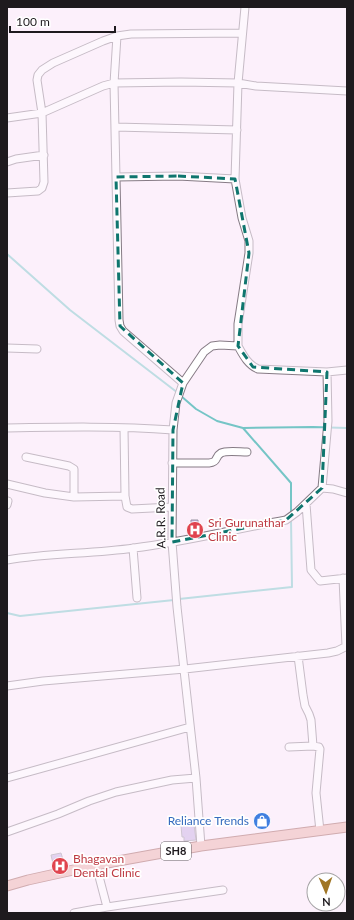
<svg xmlns="http://www.w3.org/2000/svg" width="354" height="920" font-family="Lato,sans-serif">
<style>
.lines{fill:none;stroke-linecap:round;stroke-linejoin:round}
.stream{stroke:#75c5c6;stroke-width:2}
.building{fill:#c6ade2;stroke:#9994a0}
.minor-casing{stroke:#867b85;stroke-width:9}
.major-casing{stroke:#9c5853;stroke-width:11}
.minor{stroke:#fff;stroke-width:7}
.major{stroke:#ecafa9;stroke-width:9}
.marked{fill:none;stroke:#0f766e;stroke-width:3;stroke-dasharray:8 5;stroke-linejoin:round}
.labels{text-anchor:middle;stroke-width:3.5;stroke-linejoin:round;paint-order:stroke}
.shield{fill:#fff;stroke:#625f62;stroke-width:1}
.shield-label{font-size:11px;font-weight:bold;fill:#1e1a1e}
.street-label{font-size:12px;fill:#1e1a1e;stroke:#fff}
.health-label{font-size:12px;fill:#be3a42;stroke:#fff;text-anchor:start}
.shop-label{font-size:12px;fill:#366cbe;stroke:#fff;text-anchor:end}
</style>
<rect width="100%" height="100%" fill="#fcf0fb"/>
<g class="lines">
<path class="stream" d="M7,254L70,310L178,393
M181,396L196,409L217,421L243,428L313,427L347,428
M243,428L291,483V513
M179,599L292,587L291,519
M7,613L20,616L174,600"/>
</g>
<path class="building" d="M191,520H198V532L191,533Z
M194,825L196,840L184,841V837H182L181,826Z
M61,853L65,866L54,868L51,855Z"/>
<g class="lines">
<g class="minor-casing">
<path id="minor" d="M117,36L114,83L119,320L120,326L123,331L183,383
M7,118L42,113L103,86L114,83L181,82L238,83L256,86L347,91
M115,127L237,130
M7,162L16,159L44,155
M116,177L178,176L235,179
M7,193L38,191L42,188L44,182L42,113L37,80L38,75L42,70L53,63L103,41L117,36L131,34L242,33
M238,346V324L249,253V241L242,218L235,179L238,83L245,7
M7,348L37,349
M7,428C62,427 118,426 173,430
M124,428L125,496L127,507L132,509L172,507
M26,457L69,466L74,469V497
M172,463H209C219,462 214,457 221,453C226,450 240,452 247,452
M7,484L45,493L74,497L125,496
M322,488L328,421L327,372
M306,504L311,570L320,581L347,578
M7,505L8,501
M133,548L137,598
M7,560C49,553 92,554 134,548C185,542 235,529 286,520L297,512L322,488L333,489L347,493
M343,578L346,646
M298,656L303,695L305,706L309,714L311,720L313,746
M7,686L43,681L185,669L328,653L337,651L347,646
M289,747L313,746L319,747L320,749L316,793L320,831
M7,778L190,727
M7,832L58,814L89,801L116,792L172,780L196,778
M201,846L196,778L177,607L172,542L173,430L176,403L183,383L204,352L212,346L220,345L238,346C243,355 248,365 258,369L327,372L347,370
M96,865L107,907
M74,913L107,907L223,890"/>
</g>
<g class="major-casing">
<path id="major" d="M7,886L28,880L96,865L201,846L347,827"/>
</g>
<use href="#minor" class="minor"/>
<use href="#major" class="major"/>
</g>
<path d="M0 0H354V920H0ZM178,176L235,179L249,253L238,346L253,367L327,372L322,488L286,520L172,542L173,430L183,383L120,326L116,177Z" fill="#fcf0fb" fill-opacity=".55" fill-rule="evenodd"/>
<path class="marked" d="M178,176L235,179L249,253L238,346L253,367L327,372L322,488L286,520L172,542L173,430L183,383L120,326L116,177Z"/>
<defs>
<g id="hospital-disc" transform="scale(0.9)"><circle r="9.5" fill="#e0444e" stroke="#fff"/><path d="M-5-5h3v3.5h4V-5h3V5h-3V1.5h-4V5h-3Z" fill="#fff"/></g>
<g id="shop-disc" transform="scale(0.9)"><circle r="9.5" fill="#3f7fe0" stroke="#fff"/><path d="M-5-2.5h2.3a2.7 3.5 0 0 1 5.4 0H5L5.5 6h-11ZM-1.5-2.5h3a1.5 2.3 0 0 0-3 0Z" fill="#fff"/></g>
</defs>
<g fill-rule="evenodd">
<use href="#hospital-disc" x="195" y="530"/>
<use href="#shop-disc" x="262" y="821"/>
<use href="#hospital-disc" x="60" y="866"/>
</g>
<g class="labels">
<rect class="shield" x="161" y="842" width="30" height="18" rx="3"/>
<g class="shield-label">
<text x="176" y="855">SH8</text>
</g>
<g class="street-label">
<text transform="translate(161 518) rotate(-91)" y="4">A.R.R. Road</text>
</g>
<g class="health-label">
<text x="208" y="527">Sri Gurunathar<tspan x="208" dy="14">Clinic</tspan></text>
<text x="73" y="863">Bhagavan<tspan x="73" dy="14">Dental Clinic</tspan></text>
</g>
<g class="shop-label">
<text x="249" y="825">Reliance Trends</text>
</g>
</g>
<rect width="354" height="920" fill="none" stroke="#1e1a1e" stroke-width="16"/>
<g transform="translate(326 892) rotate(178)"><circle r="19" fill="#ffffff" stroke="#a5a3a5"/>
<path d="M0-3L7 15L0 10L-7 15Z" fill="#a07626"/>
<text y="-6" font-size="11" font-weight="bold" text-anchor="middle" fill="#1e1a1e">N</text>
</g>
<path d="M10 26v6h105v-6" fill="none" stroke="#1e1a1e" stroke-width="2"/>
<text x="16" y="26" font-size="12" fill="#1e1a1e" stroke="#ffffff" stroke-width="3" paint-order="stroke">100 m</text>
</svg>
